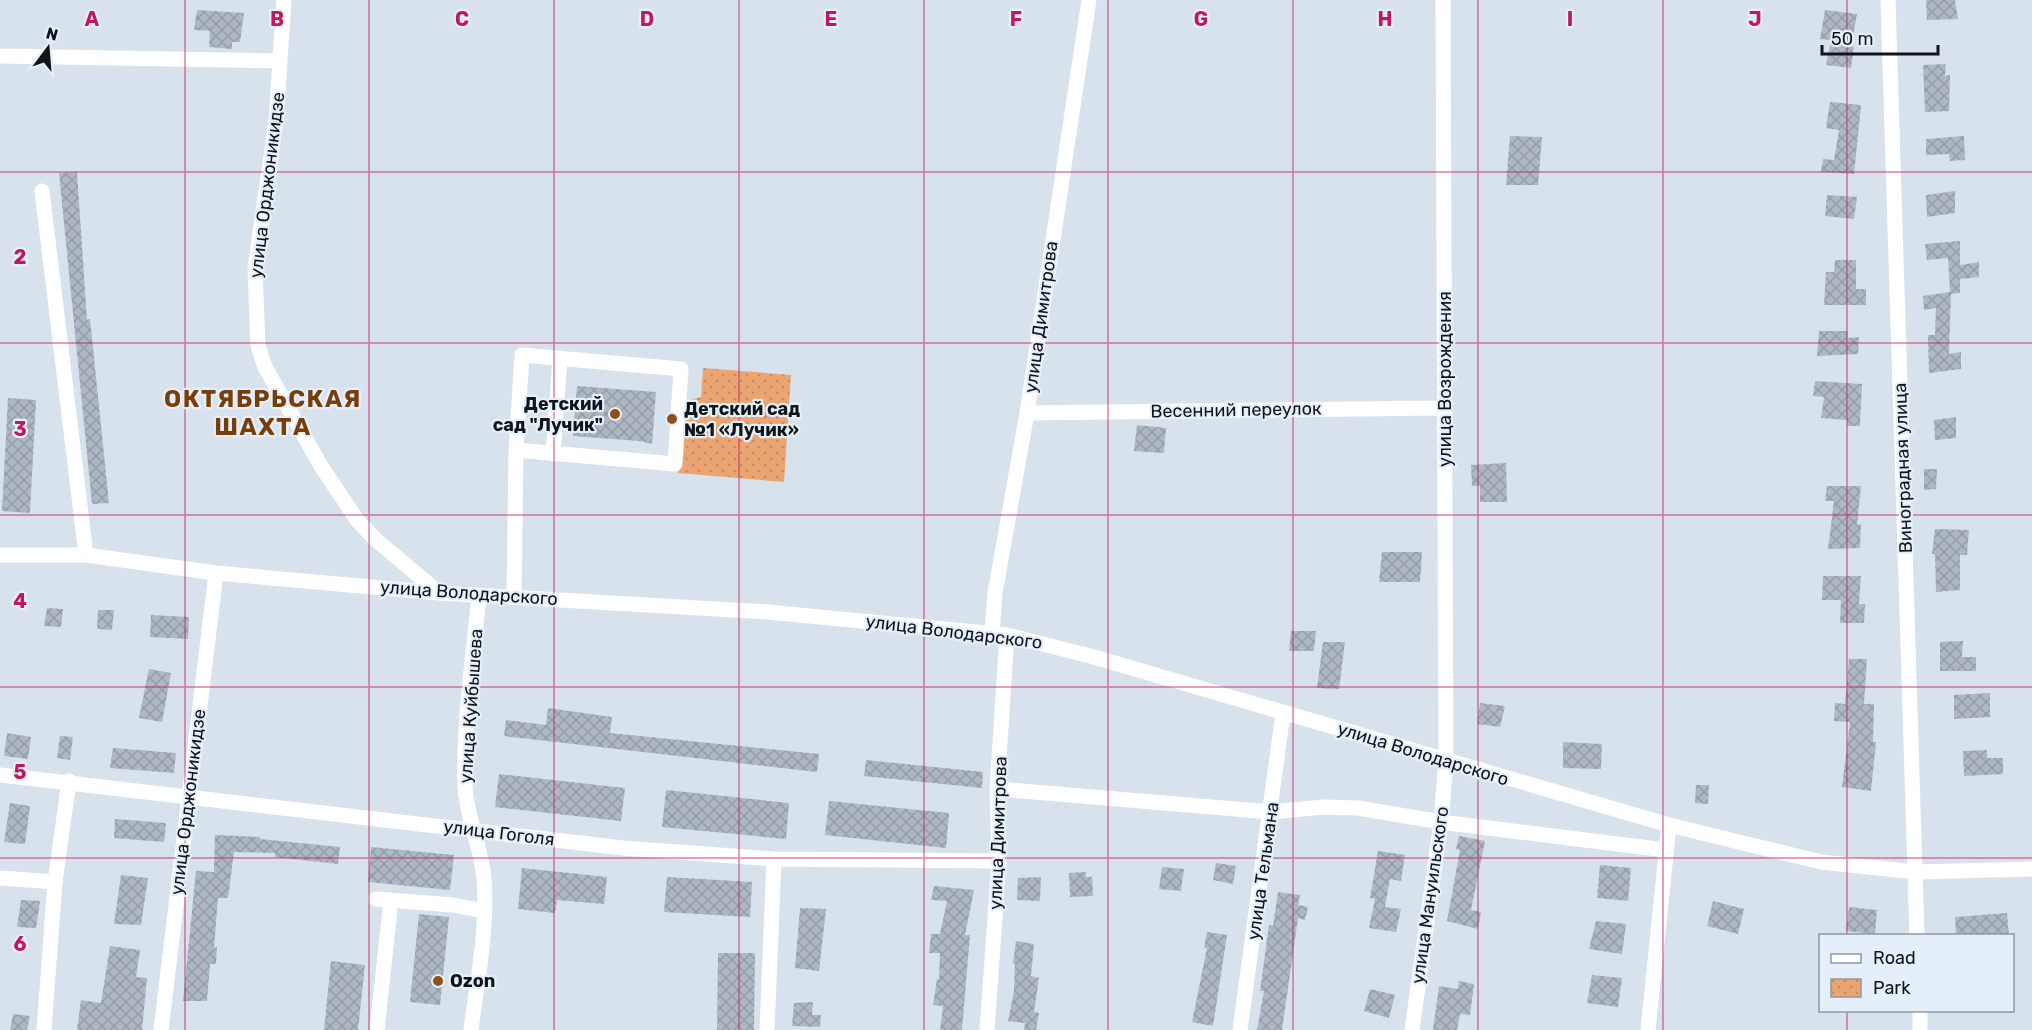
<svg xmlns="http://www.w3.org/2000/svg" width="2032" height="1030" font-family="Rubik,sans-serif">
<style>
.park{fill:url(#park-dots)}
.building{fill:url(#building-cross-hatch)}
.lines{fill:none;stroke-linecap:round;stroke-linejoin:round}
.minor{stroke:#fff;stroke-width:15}
.grid{fill:none;stroke:#c2185b;stroke-width:1.5;stroke-opacity:0.55}
.poi-dot{fill:#904f19;stroke:#e5effa;stroke-width:2}
.labels{text-anchor:middle;stroke-width:4.5;stroke-linejoin:round;paint-order:stroke}
.street-label{font-size:18px;fill:#111518;stroke:#e5effa}
.poi-label{font-size:18px;font-weight:bold;fill:#111518;stroke:#e5effa;text-anchor:start}
.district-label{font-size:24px;font-weight:bold;letter-spacing:1.5px;fill:#783e09;stroke:#e5effa}
.grid-label{font-size:20px;text-anchor:middle;font-weight:bold;fill:#c2185b;stroke:#e5effa;stroke-width:4.5;stroke-linejoin:round;paint-order:stroke}
</style>
<defs>
<pattern id="park-dots" width="8" height="8" patternUnits="userSpaceOnUse" patternTransform="scale(1.5)"><rect width="8" height="8" fill="#eba573"/><path d="M2 2h.1M6 6h.1" fill="none" stroke="#c88d63" stroke-width="1.8" stroke-linecap="round"/></pattern>
<pattern id="building-cross-hatch" width="8" height="8" patternUnits="userSpaceOnUse" patternTransform="scale(1.5)"><rect width="8" height="8" fill="#aeb8c2"/><path d="M0 0l8 8M0 8l8-8" fill="none" stroke="#959da6"/></pattern>
</defs>
<rect width="100%" height="100%" fill="#d8e2ed"/>
<path class="park" d="M703,368L791,375L784,482L678,473L684,407L689,400L701,397Z"/>
<path class="building" d="M1926,0H1955L1958,19L1927,20Z
M197,10L244,13L240,42H232V49L209,47L210,31L194,30Z
M1825,10L1857,14L1851,47H1854L1851,68L1826,65L1831,40L1820,39Z
M1946,64L1945,76L1950,75L1949,111L1925,112L1923,65Z
M1830,102L1861,105L1854,174L1821,172L1823,159L1834,160L1839,130L1826,128Z
M1510,136L1542,137L1538,185H1506Z
M1964,136L1965,160L1950,161L1949,154L1926,155V139Z
M77,172L87,320L90,319L109,503L92,504L59,173Z
M1955,191V213L1927,217L1926,195Z
M1827,195L1857,197L1854,219L1825,216Z
M1960,241V265L1979,262V277L1960,279V293L1951,294L1949,354L1961,352V369L1929,373L1928,335H1935L1936,308L1924,310L1923,296L1950,292L1948,258L1927,260L1925,244Z
M1835,260H1856V289H1866V305H1824L1826,272H1834Z
M1819,331H1848L1847,338L1859,337L1858,354L1817,356Z
M1815,381L1862,384L1860,426H1847V420L1821,418L1824,397L1813,396Z
M577,386L656,392L652,444L639,441L573,436Z
M8,398L36,400L30,513L2,511Z
M1956,417V438L1935,440L1934,420Z
M1137,425L1166,428L1164,453L1134,451Z
M1506,463L1507,502H1480V486H1472L1471,465Z
M1924,469H1937L1936,489L1924,490Z
M1827,486H1861L1857,525L1861,524L1860,548L1828,549L1834,501H1825Z
M1935,529L1969,530L1967,555H1960V590L1936,592L1935,554H1932Z
M1382,552H1422L1420,582H1379Z
M1823,576H1861L1859,604H1865L1864,623H1840L1841,600H1822Z
M47,608L63,609L61,627L44,626Z
M98,610H114L112,630L97,629Z
M151,615L189,617L188,639L150,637Z
M1291,631H1316L1314,651H1289Z
M1963,641L1962,657H1976V671H1940V642Z
M1323,642H1345L1339,689L1317,688Z
M1849,659H1867L1864,704H1874L1873,742H1876L1871,791L1842,787L1850,722L1834,721L1835,703L1845,704Z
M149,669L171,673L162,722L139,718Z
M1990,693V717L1954,719V695Z
M1480,703L1505,706L1500,727L1477,724Z
M548,708L612,717L610,733L819,754L817,772L504,736L506,720L546,725Z
M7,733L31,737L28,759L4,756Z
M60,736L73,737L70,760L57,758Z
M1563,742L1602,744L1601,769L1563,768Z
M113,748L176,753L174,773L110,768Z
M1987,750V758H2003V774L1964,776L1963,751Z
M866,760L983,772L982,788L864,776Z
M499,774L625,788L621,821L495,807Z
M1696,785H1709L1708,804L1695,803Z
M666,790L789,803L786,839L662,827Z
M829,801L949,813L946,848L825,835Z
M10,803L30,806L25,844L4,842Z
M115,819L166,823L164,842L114,838Z
M215,835L260,837V839L340,847L338,864L275,857V853L234,852L228,898H218L214,948L217,947L216,964H210L207,1001H183L196,871L214,872Z
M1459,836L1485,841L1471,910L1481,912L1478,929L1447,921L1460,850L1456,849Z
M371,847L454,855L450,890L368,882Z
M1378,851L1405,855L1401,881L1390,879L1385,907L1401,909L1396,932L1369,928L1375,899L1370,898Z
M1216,863L1236,866L1233,884L1213,880Z
M1600,865L1631,868L1628,901L1597,898Z
M1162,867L1184,869L1181,891L1159,889Z
M522,868L607,877L604,904L557,900L555,913L518,909Z
M1086,872V877H1092L1093,896L1070,897L1069,873Z
M121,875L148,878L141,925L114,924Z
M667,877L752,882L750,917L664,912Z
M1041,877L1040,901L1017,900L1018,878Z
M934,886L974,890L965,935H970L962,1030H940L943,1006L933,1005L937,979L939,980L940,953H929L931,934H940L947,901L931,900Z
M1278,892L1300,895L1298,905L1308,907L1305,920L1298,918L1282,1030H1257L1264,991H1260L1269,925L1273,926Z
M21,900L40,901L36,928L17,927Z
M1713,901L1744,909L1738,934L1707,926Z
M1849,907L1877,910L1875,934L1846,931Z
M800,908L826,909L819,971L795,968Z
M2007,913L2009,936H1956L1955,917Z
M419,914L449,917L440,1005L410,1002Z
M1596,921L1626,924L1622,954L1589,949Z
M1207,932L1227,935L1213,1026L1192,1022L1207,948H1204Z
M1016,941L1034,944L1031,976L1039,978L1034,1012L1039,1013L1036,1030H1024L1025,1023L1008,1021L1014,991L1015,964H1013Z
M110,946L140,950L136,977L147,978L142,1030H77L81,1000L101,1003Z
M718,953H755L754,1030H717Z
M331,961L365,965L358,1030H324Z
M1592,975L1622,978L1618,1007L1587,1003Z
M1459,981L1474,984L1470,1015L1460,1014L1457,1030H1433L1439,986L1458,989Z
M1370,989L1395,995L1389,1018L1364,1011Z
M813,1002L812,1015H821L820,1027L792,1026L794,1003Z
M13,1014L30,1016L27,1030H10Z"/>
<g class="lines">
<path class="minor" d="M284,0L276,121L255,268L258,346L265,367L321,466L357,520L374,538L439,593
M1888,0L1917,936
M0,56L280,61
M42,191L86,555
M1027,413L1445,408
M553,454L560,358
M0,555H86L216,573L439,593L768,612L1007,635L1094,657L1669,825L1821,862L1916,872L2032,869
M514,596L516,450L522,355L681,369L675,464L516,450
M992,634L995,593L1027,413L1089,0
M0,775L623,848L774,859L999,861
M997,789L1271,812L1324,807L1358,808L1441,822L1666,850
M0,878L55,882
M376,899L453,905L484,911
M1920,1010V1030
M44,1030L55,882L69,781
M161,1030L216,573
M377,1030L391,900
M471,1030C477,981 488,929 484,880C482,848 467,820 465,787C463,723 473,659 479,596
M767,1030L774,859
M987,1030L999,861L997,789L1007,635
M1240,1030L1283,713
M1412,1030L1441,822L1446,759L1443,0
M1648,1030L1669,825"/>
</g>
<path class="grid" d="M185,0V1030M369,0V1030M554,0V1030M739,0V1030M924,0V1030M1108,0V1030M1293,0V1030M1478,0V1030M1663,0V1030M1847,0V936M0,172H2032M0,343H2032M0,515H2032M0,687H2032M0,858H2032M1847,1010V1030"/>
<g class="poi-dot">
<circle cx="615" cy="414" r="6"/>
<circle cx="672" cy="419" r="6"/>
<circle cx="438" cy="981" r="6"/>
</g>
<g class="labels">
<g class="street-label">
<text transform="translate(267 185) rotate(-83)" y="6">улица Орджоникидзе</text>
<text transform="translate(1041 317) rotate(-82)" y="6">улица Димитрова</text>
<text transform="translate(1445 379) rotate(-90)" y="6">улица Возрождения</text>
<text transform="translate(1236 410) rotate(-1)" y="6">Весенний переулок</text>
<text transform="translate(1903 468) rotate(-92)" y="6">Виноградная улица</text>
<text transform="translate(469 593) rotate(4)" y="6">улица Володарского</text>
<text transform="translate(954 632) rotate(7)" y="6">улица Володарского</text>
<text transform="translate(471 706) rotate(-86)" y="6">улица Куйбышева</text>
<text transform="translate(1423 754) rotate(17)" y="6">улица Володарского</text>
<text transform="translate(188 802) rotate(-83)" y="6">улица Орджоникидзе</text>
<text transform="translate(499 833) rotate(7)" y="6">улица Гоголя</text>
<text transform="translate(998 833) rotate(-88)" y="6">улица Димитрова</text>
<text transform="translate(1263 871) rotate(-82)" y="6">улица Тельмана</text>
<text transform="translate(1430 895) rotate(-82)" y="6">улица Мануильского</text>
</g>
<g class="poi-label">
<text x="603" y="410" text-anchor="end">Детский<tspan x="603" dy="21">сад "Лучик"</tspan></text>
<text x="684" y="415">Детский сад<tspan x="684" dy="21">№1 «Лучик»</tspan></text>
<text x="450" y="987">Ozon</text>
</g>
<g class="district-label">
<text x="263" y="407">ОКТЯБРЬСКАЯ<tspan x="263" dy="28">ШАХТА</tspan></text>
</g>
</g>
<g class="grid-label">
<text x="92" y="26">A</text>
<text x="277" y="26">B</text>
<text x="462" y="26">C</text>
<text x="647" y="26">D</text>
<text x="831" y="26">E</text>
<text x="1016" y="26">F</text>
<text x="1201" y="26">G</text>
<text x="1385" y="26">H</text>
<text x="1570" y="26">I</text>
<text x="1755" y="26">J</text>
<text x="20" y="264">2</text>
<text x="20" y="436">3</text>
<text x="20" y="608">4</text>
<text x="20" y="779">5</text>
<text x="20" y="951">6</text>
</g>
<rect x="1819" y="934" width="195" height="78" fill="#e5effa" stroke="#9098a0" stroke-width="1.5"/>
<rect x="1831" y="954" width="30" height="9" fill="#ffffff" stroke="#9098a0" stroke-width="1.5"/>
<text x="1873" y="964" font-size="18" fill="#111518">Road</text>
<rect x="1831" y="979" width="30" height="18" fill="url(#park-dots)" stroke="#9098a0" stroke-width="1.5"/>
<text x="1873" y="994" font-size="18" fill="#111518">Park</text>
<g transform="translate(48 48) rotate(16)" stroke="#e5effa" stroke-width="4.5" paint-order="stroke">
<path d="M0-4.5L10 22L0 15L-10 22Z" fill="#111518"/>
<text y="-9" font-size="16" font-weight="bold" text-anchor="middle" fill="#111518">N</text>
</g>
<path d="M1822 45v9h116v-9" fill="none" stroke="#111518" stroke-width="3"/>
<text x="1831" y="45" font-size="18" fill="#111518" stroke="#e5effa" stroke-width="4.5" paint-order="stroke">50 m</text>
</svg>
